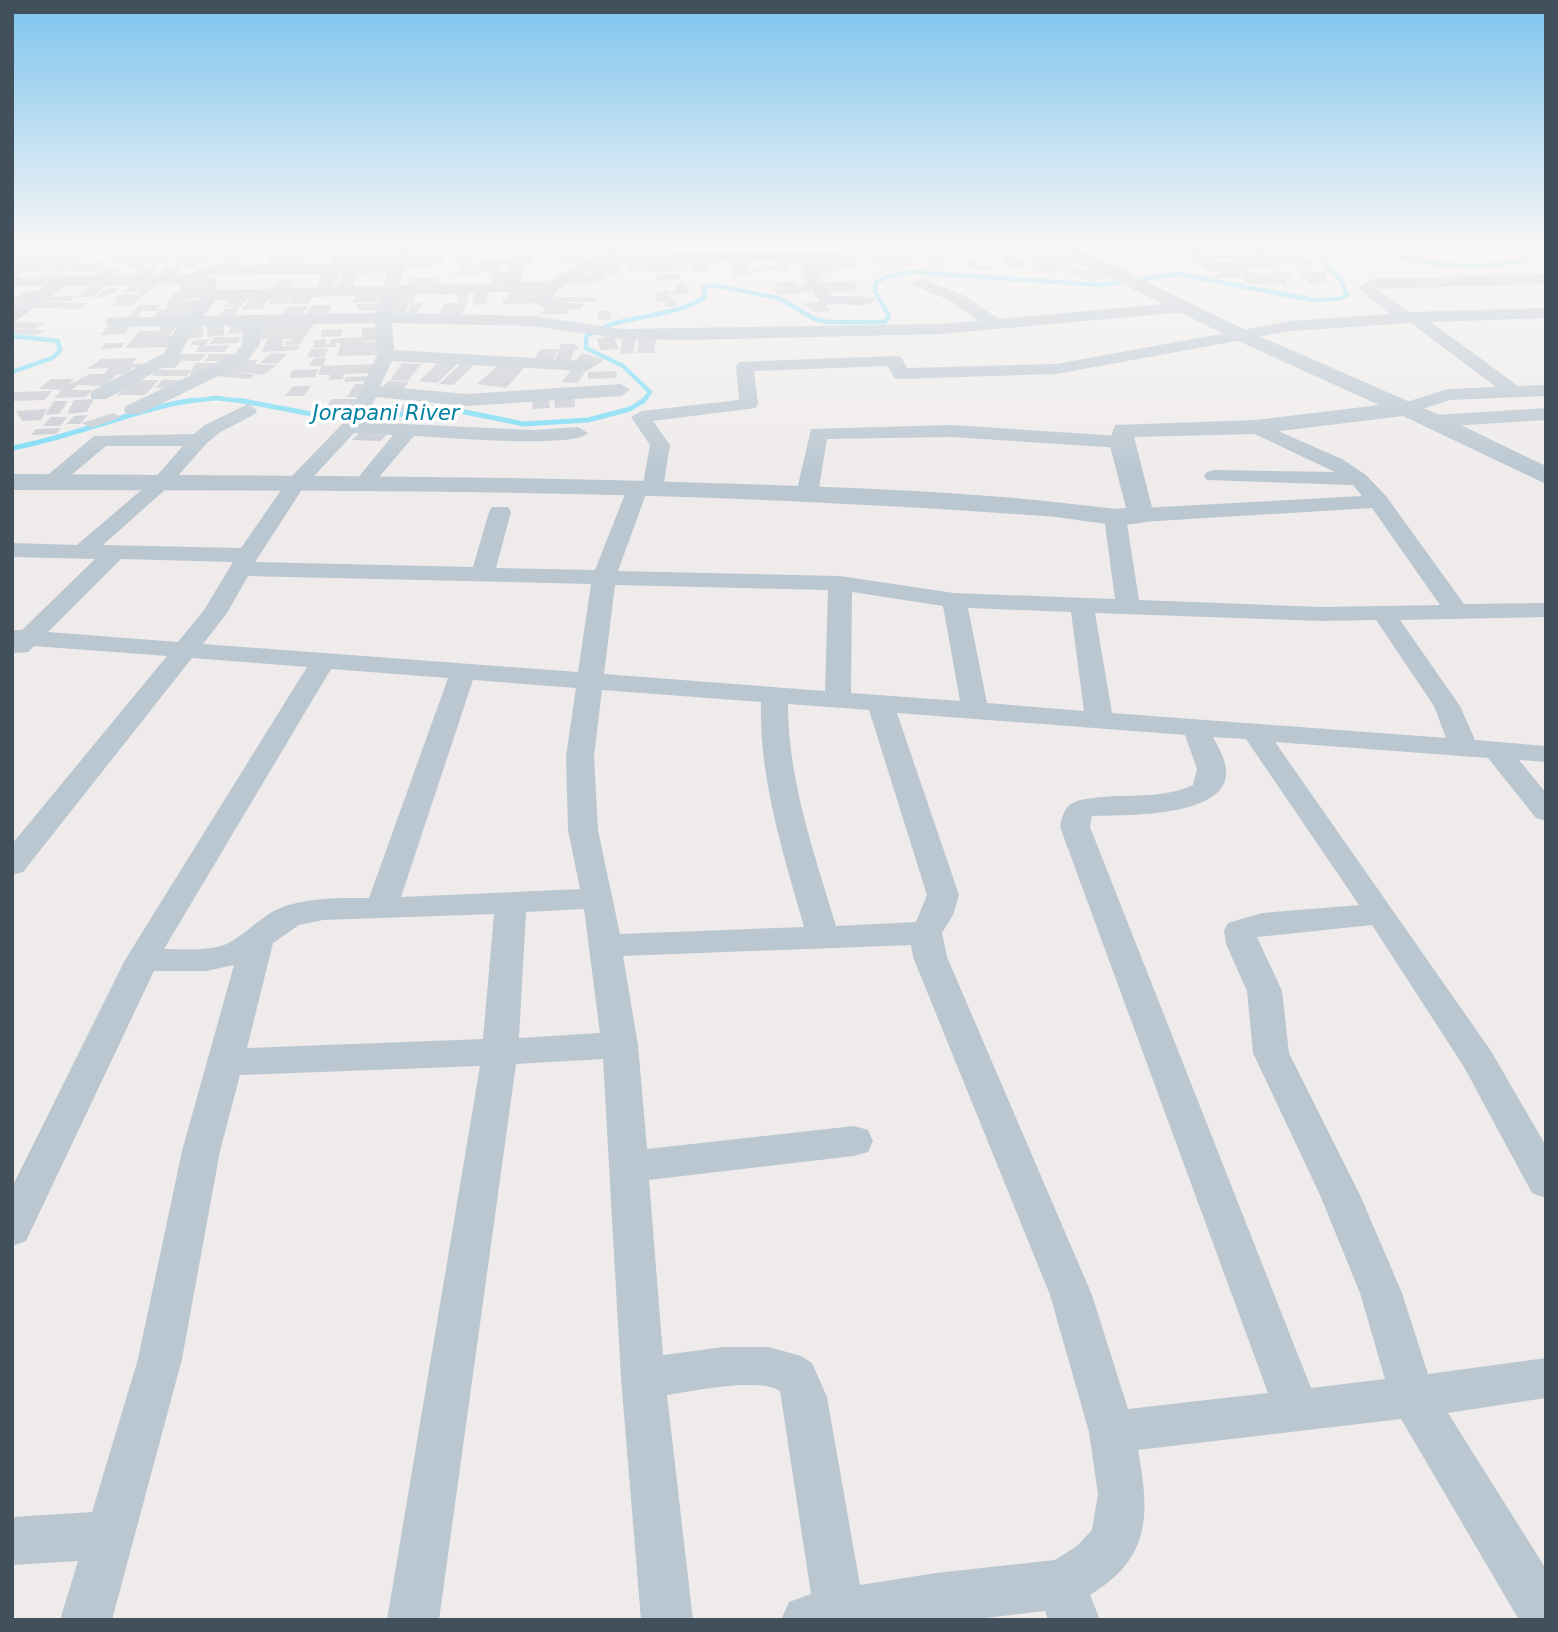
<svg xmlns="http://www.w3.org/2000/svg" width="1558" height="1632" font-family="'DejaVu Sans',sans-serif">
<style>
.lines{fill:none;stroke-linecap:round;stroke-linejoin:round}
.stream-far1{stroke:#7adcf6;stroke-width:4.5}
.stream{stroke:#7adcf6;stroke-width:5}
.building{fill:#c7cbd2}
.minor{fill:#bac7d1;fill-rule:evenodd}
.tertiary{fill:#bac7d1;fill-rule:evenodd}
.labels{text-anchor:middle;stroke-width:7;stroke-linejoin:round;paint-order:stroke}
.far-water-label{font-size:21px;font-style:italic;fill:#0280a1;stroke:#fff}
</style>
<rect width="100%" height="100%" fill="#efebeb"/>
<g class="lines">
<path class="stream-far1" d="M12,336L58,341L60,351L52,358L12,372
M182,402L216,398L250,402
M643,402L650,392L623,366L586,348V337C621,312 668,321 705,297L704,287L713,285L778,298L815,319L827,322H885L889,315L875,292L876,282L887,277L911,272L1099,285L1179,274L1313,300L1338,299L1347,295L1341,281L1323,261V257C1342,241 1414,261 1440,264C1468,267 1499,267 1526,259L1527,255L1521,245"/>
<path class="stream" d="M238,400L322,416L356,417L460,411L524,424L588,420L630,409L644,400
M12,448C74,437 131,410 193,400"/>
</g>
<path class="building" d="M21,245H33L20,256L35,246L48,245L30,259H12V252Z
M53,245L66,246L106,245L97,254H83L62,271L44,272L56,261L36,262Z
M125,245H151L146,250H120Z
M210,245H231L218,259H199Z
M295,245H312L305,255H288Z
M313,245H329L324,254H308Z
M354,245L345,262H338L334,267H327L335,254L325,255L330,246Z
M357,245H370L365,254H369L366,258H373L368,266L346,267Z
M373,245H387L385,249H397L394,254H374L377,249H371Z
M418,245H431L428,251H419L417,254H427L426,257L428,254H446L442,263H435L433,269H399L408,248H417Z
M460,245H513L511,248L474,250H512L511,252H477L473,259H449L453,253H458Z
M566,245L565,250H557L555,255H536L530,265H521L527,246Z
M580,245L579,248H590L591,245H608L605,254H566L568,246Z
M633,245H667L670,257L620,256L622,248L633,247Z
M1047,245L1069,259H1063L1077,269L1044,272L1031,263L1040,262L1031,257L1038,256L1023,246Z
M1190,245L1217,247L1232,258L1210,260Z
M1286,245H1312L1321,254H1303L1314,266H1297L1292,261H1278L1270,257L1260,248L1281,247L1292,257L1285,258H1294Z
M1388,245H1410L1418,251L1403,250L1410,256H1401L1391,254L1388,251L1399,250H1388L1391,248Z
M1476,245H1510L1515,249H1508L1512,254L1485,253Z
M106,246H122L112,256H97Z
M926,251H941L948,266H933Z
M1012,251L1015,255L1026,266L1009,267L1001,259L1007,258L1000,252Z
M182,252H199L189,263L172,264Z
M907,252L915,266L900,267L893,254Z
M1251,252L1261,258L1237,260L1227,254Z
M1356,252L1364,256L1338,258L1330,253Z
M116,255H140L133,262H109Z
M174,255L169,261L143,262L149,256Z
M562,255H589L588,261H560Z
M875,255H891L899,270L882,271Z
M287,256L281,268H264L271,257Z
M290,256H306L299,267L283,268Z
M226,257H240L230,268H216Z
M376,257H395L391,266L370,267Z
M785,257L789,270L753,272L751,266L777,265L774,258Z
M829,257L834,266L829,267L832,273H815L811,258Z
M832,257H850L856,268L837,269Z
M978,259L981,265H989L992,269L970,270L964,260Z
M460,260H476V268L460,269Z
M480,260H512L510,264H499L497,271H480L478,275L454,276L456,272L476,271Z
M605,260L622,261L620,264L621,274H608L604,281H594V284H572L573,278L589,274L591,267L597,264H612L603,263Z
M627,260H645V267L646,260H673L671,272L626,270Z
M691,260H707L708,271H692Z
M687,261V270H673V262Z
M734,261H747L750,275L733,276L731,270L736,269Z
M105,262L96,271H66L76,263Z
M31,263H51L37,272H18Z
M151,266L156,267V271H153L154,277L139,279L137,267Z
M216,266L209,275H191L198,267Z
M167,267H183L175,276L158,277Z
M1089,269L1106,279L1090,281L1066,272Z
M1219,269L1238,270L1242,278L1214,277L1213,274H1221Z
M101,270H122L111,280H91Z
M323,270H344L331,289L315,290L321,279H317Z
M346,270H359L351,289L334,290Z
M1239,271L1273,274L1280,285L1246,283Z
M492,272H511L507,285H490Z
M1299,272H1324L1327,278H1324L1329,283H1309Z
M1274,273H1290L1295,279H1285L1291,287H1284Z
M657,275H680V279L656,280Z
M440,277L438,287L408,288L410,278Z
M279,280H294L288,290H273Z
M796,281L798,285L811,284L816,291L778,295L773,289H778L775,283Z
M854,281L857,291L822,292L817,283Z
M133,283H158L131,306H112L118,300H113L118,295H138L141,291L123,293Z
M676,284H686L688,294H670V291L676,290Z
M91,285H106L93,297H77Z
M182,285H201L205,298L173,300H206L186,319L151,320L160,310L165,309L169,305H165Z
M108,288H119L114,294L92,299Z
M513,288H545L539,303L502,304L504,299H508Z
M471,289L467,302H456L459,294L438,295L440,290Z
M417,290L414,302L400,303H410L403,316L387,317L397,291Z
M26,291H43L14,307H18L12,315V299Z
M475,291H489L486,304L472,305Z
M657,291H668L671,298L678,300L675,307H665V302H656Z
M387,292L383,302L351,303L358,293Z
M272,295L262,309H242L252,296Z
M292,295L285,304H268L274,296Z
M48,296H76L70,301H42Z
M233,296H249L240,307H224Z
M293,296H314L308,304H287Z
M552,297H598L596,302H555L584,304L581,309H569L567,314H541Z
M823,301L831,311L815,312L802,303Z
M42,302L86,303L79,309L35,308Z
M412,303H423L416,317L405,318Z
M444,303H467L460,317H438Z
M356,304H382V310H359Z
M140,305H161L156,311H142L135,320H124Z
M312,305H333L326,317H304Z
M308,306L300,318H279L287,307Z
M225,308H240L233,318H217Z
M598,311H611V319L598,320Z
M317,320L300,344L285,345L287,341L294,339H282L283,346L300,345L298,350L262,352L267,339L254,340L258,321Z
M248,321L244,333L228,334L231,326H226L228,322Z
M12,322L44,323L35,329L12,328Z
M203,322V337L186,339L191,323Z
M206,322H224V335L208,337Z
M111,323H134L124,334L100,335Z
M163,323H178L169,336L173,335L169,347L125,348L139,331H158Z
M378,327L379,340L354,342H381L376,355L337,356L341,343H336V347L313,348L314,340L326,339V344H330V339L362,337V328Z
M343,329L341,336L321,337L322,330Z
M12,330L14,329L45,330L38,335L12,333Z
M214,337H242L238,343L209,344Z
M614,337L619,349L600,350L597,338Z
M636,337L633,353L620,354L623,338Z
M639,338H656L654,353H637Z
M210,339L205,346L229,345L224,352H195L200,345H190L194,340Z
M105,343H125L121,348L101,349Z
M561,344H575L579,348L574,351L569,364H553Z
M311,349H328L324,357H307Z
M540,349H558L552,361H534Z
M270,353L287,354L277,364L260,363Z
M582,353L602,359L603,361L596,366L573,364Z
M180,354H206L200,361H181L175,368H163Z
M210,354H235L230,361H204Z
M136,358L132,364L152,363L149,367L132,368L126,374H118L103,386L78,385L72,390H92L86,397L54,398L62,390L39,389L51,379H74L69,385L89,374H104L109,368L87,369L101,359Z
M314,358H327L323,366H309Z
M442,359L460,361L437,383L419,381Z
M244,360H258L254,364L277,365L263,375L233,371L255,375L248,379L216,376Z
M464,361L477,362L453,385L439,384Z
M502,362L524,368L506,388L477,384Z
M195,363H226L197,377L190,375Z
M402,363L421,364L408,381L390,380Z
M374,364L372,373L344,374L343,379L328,380L330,375H318L321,366Z
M572,368L584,369L582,372H585L578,383L562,382Z
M318,369L315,377L289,378L293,370Z
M157,370H192L187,376H152Z
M616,371L617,378L588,379V372Z
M369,376L368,381L344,382L346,377Z
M133,380H159L145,395H117Z
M162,380H188L178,388H155Z
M388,381L409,382L401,391L380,390Z
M355,384H366L358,397H347Z
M293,386H311L304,396H285Z
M52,391L45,400L12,401L14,392Z
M574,394L575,407L555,408L554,395Z
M548,397L550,408L533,409L532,398Z
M94,399L87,412L67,414L74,400Z
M332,399H360L354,407H326Z
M54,401H68L59,414L45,415Z
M417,404L435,405V410L376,413L377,409H385L386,406Z
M47,409L41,420L22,421L16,411Z
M113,413L122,417L91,428L82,423Z
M88,415L80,424H66L74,416Z
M51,417H67L60,426H43Z
M61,428L56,434L31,435L36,429Z
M359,433L387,435L380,441L352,440Z"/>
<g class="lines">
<path class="minor" d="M42,245H58L17,277L208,274L216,279L217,290L384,286L387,273L215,275L207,270L215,265L390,264L398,245H412L399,285L504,283L514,245H528L520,282L548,281L608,250L609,245H623L621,253L874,250L920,245H966L959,249L874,258L813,259L824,286L832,296L873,297L875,300L867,305L822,304L808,286L798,260L607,262L558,289L549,306L543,308L535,303L541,291L397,295L392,313L532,316L622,329L941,324L979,321L951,301L915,286L912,283L915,280L920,278L963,295L999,319L1185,302L1193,307L1185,312L941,334L687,340L622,339L532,326L392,323L394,350L586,361L595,366L586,371L392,361L380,386L466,394L621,384L630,390L621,396L466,406L376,397L364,422L533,430L578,427L588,433C575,449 441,437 414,436L369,489H355L352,485L393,435L354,433L303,488L255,562L473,567L489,512L492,507H508L511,512L496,568L595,570L627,489L630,485L643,484L650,445L631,417L641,411L739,400L736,366L739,362L895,356L901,357L907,368L1056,364L1291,321L1390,314L1357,287L1373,279L1546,274V284L1377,289L1409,312L1546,308V318L1431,322L1518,386L1546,385V396L1450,400L1404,415L1397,413L1395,409L1397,405L1448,389L1496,387L1411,323L1291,331L1056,374L900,379L894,378L888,366L754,371L758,404L756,408L653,421L670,445L663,489L660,493L646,494L618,571L840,576L954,593L1115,599L1104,517L1107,512H1123L1126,517L1139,600L1322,607L1440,605L1372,508L1141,522L1133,520L1130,515L1133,510L1141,508L1362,496L1353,485L1207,480L1204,476L1207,472L1214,470L1335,472L1248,431L1245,427L1255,421L1342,459L1366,475L1386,496L1464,604L1546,603V617L1400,620L1460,706L1475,740L1546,746V762L1519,760L1546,793V821L1536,818L1488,758L1275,742L1491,1051L1546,1146V1198L1532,1193L1464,1067L1372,925L1257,937L1282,991L1289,1053L1360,1195L1402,1293L1428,1374L1546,1358V1398L1448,1413L1546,1569V1620H1519L1401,1419L1138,1450C1150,1515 1151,1558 1090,1595L1100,1620H1048L1045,1611L968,1620H781L789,1602L811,1594L780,1391C758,1377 693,1391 667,1395L693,1620H641L621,1378L603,1059L516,1064L439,1620H387L480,1066L240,1075L220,1151L182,1359L112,1620H60L78,1561L12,1565V1517L92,1512L138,1359L182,1151L234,965L206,971H154L26,1241L12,1246V1187L125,960L307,667L192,658L23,872L12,875V844L167,656L34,646L28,652L12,653V630H22L95,559L12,557V543L77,545L153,480L183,446H106L57,487H43L40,483L43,479L94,436L194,434L205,425L248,404L257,410L255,414L219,433L206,444L167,488L103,545L241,548L288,480L347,419L377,355L375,323L261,325L260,344L247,362L140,414H126L124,410L126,406L235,354L242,344L244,325L195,326L177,360L106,399H92L90,395L92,391L164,353L177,326L113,327L105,322L107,318L186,316L201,299V284L66,286L12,323V310L45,286L12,287V267ZM381,295L376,313L203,316L216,300ZM121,559L233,562L204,610L178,642L48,632ZM248,576L591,584L578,672L203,644L227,613ZM615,585L828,590L825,691L604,674ZM852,592L943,606L960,701L851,693ZM968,608L1071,612L1084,711L987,703ZM1095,613L1322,621L1376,620L1434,706L1446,738L1112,713ZM331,669L448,678L369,898C339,898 306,897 278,909C258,918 244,937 224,945C205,951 184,949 164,949ZM473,680L576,688L566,756L568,830L580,889L401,897ZM602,690L761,702C759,780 783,852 804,927L620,934L598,830L594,756ZM788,704L869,710L927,895L916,922L836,926C814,852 788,781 788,704ZM897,713L1185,735L1197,769L1193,785C1156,802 1115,791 1077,801C1064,806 1063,814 1060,827L1268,1393L1128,1409L1092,1295L947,957L942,933L953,915L959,895ZM1213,737L1246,739L1359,905L1262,913L1228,923L1224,931L1226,944L1247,991L1253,1053L1320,1195L1360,1293L1385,1379L1311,1388L1090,827L1092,816C1123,815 1210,817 1224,783C1231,769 1220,750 1213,737ZM584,909L600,1033L519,1038L526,912ZM494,914L483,1039L247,1048L273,943L299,925L323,920ZM911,945L913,957L1050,1295L1089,1432L1098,1494L1092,1530L1077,1546L1055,1560L936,1573L860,1585L827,1397L812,1363L801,1356L769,1347H724L663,1355L649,1180L854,1156L868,1152L873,1141L868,1130L854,1126L647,1149L638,1045L623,956Z
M147,245H162L141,267H131L129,264Z
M200,245H214L196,268H186L183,265Z
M1176,245H1192L1213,262L1257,260L1241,245H1257L1278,264L1271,268L1210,272L1205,270Z
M1312,245H1326V246L1319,250L1314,249Z
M1404,247L1476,248L1483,252L1476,256L1399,254L1397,251Z
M1546,408V420L1434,427L1424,421L1434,415Z
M951,425L1121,436L1128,438L1131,442L1128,446L1121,448L951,437L827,439L818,494L814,498H800L796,494L811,429Z"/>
<path class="tertiary" d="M1048,245H1071L1250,332L1442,416L1546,466V484L1403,416L1255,434L1134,437L1154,515L1150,521C1114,530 1079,518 1043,516C965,510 886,506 808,502C543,489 277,491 12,490V474C243,476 475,475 706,483C842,487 980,491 1115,509L1126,508L1109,442L1115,425L1255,420L1379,405L1236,340L1051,249Z"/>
</g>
<linearGradient id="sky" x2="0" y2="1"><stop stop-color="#7cc4ee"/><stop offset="0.52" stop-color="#f8f6f6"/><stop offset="1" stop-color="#f8f6f6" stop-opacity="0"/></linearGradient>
<rect width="1558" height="473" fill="url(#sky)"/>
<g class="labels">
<g class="far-water-label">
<text x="386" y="420">Jorapani River</text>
</g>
</g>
<rect width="1558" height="1632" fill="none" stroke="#42505c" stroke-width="28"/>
</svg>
